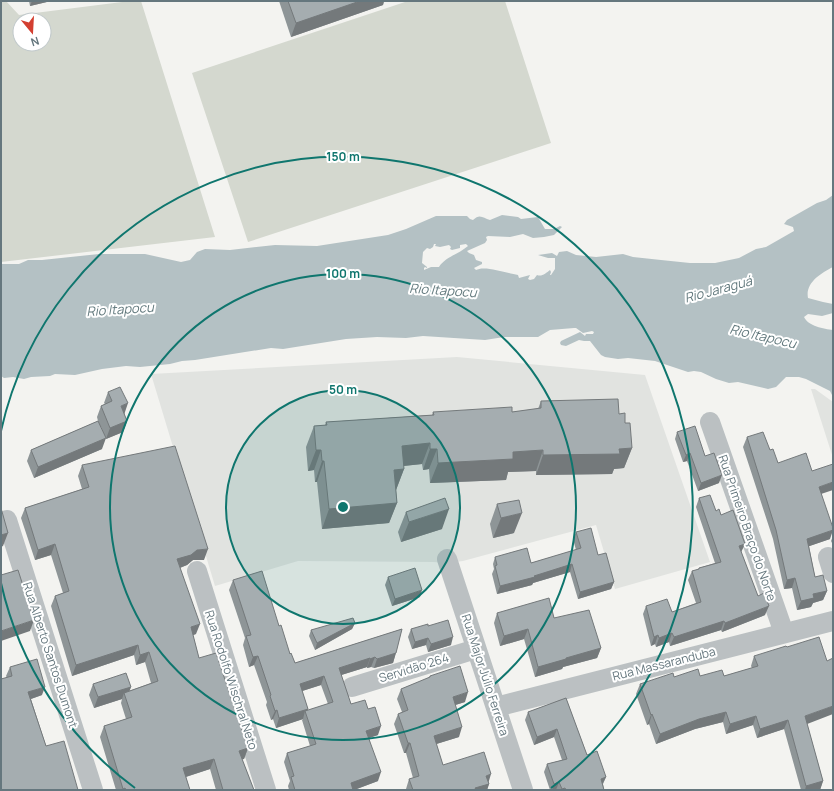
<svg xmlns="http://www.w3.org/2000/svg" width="834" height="791" font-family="Manrope,sans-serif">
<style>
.built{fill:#e1e3e0}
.green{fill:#d4d8cf;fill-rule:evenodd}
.water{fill:#b4c1c4;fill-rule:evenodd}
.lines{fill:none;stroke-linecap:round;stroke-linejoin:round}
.minor{stroke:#bbc0c2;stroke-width:20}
.wall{fill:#8e9597;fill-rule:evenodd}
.shaded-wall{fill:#74797b}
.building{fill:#a5adb0;stroke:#74797b}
.ring{fill:none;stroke:#0f766e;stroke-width:2}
.labels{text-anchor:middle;stroke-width:4;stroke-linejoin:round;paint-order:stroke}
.street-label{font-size:12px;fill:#65777e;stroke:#fff}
.water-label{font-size:13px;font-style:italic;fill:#61787c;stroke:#fff}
.centre{fill:#0f766e;stroke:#fff;stroke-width:2}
.ring-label{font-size:12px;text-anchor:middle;font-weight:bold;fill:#0f766e;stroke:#fff;stroke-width:4;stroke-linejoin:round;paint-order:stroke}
</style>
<rect width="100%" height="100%" fill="#f3f3f0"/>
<path class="built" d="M457,357L645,375L710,562L615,589L596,525L463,561L448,563L433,562L298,561L215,586L151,374Z
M811,389H815L833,402V458Z"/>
<path class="green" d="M1,1H6L19,15L130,1H141L215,237L1,262ZM20,20H44V44H20Z
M408,1H505L551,143L248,242L192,73Z"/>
<path class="water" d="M833,195V267C821,273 805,283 808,298L823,302L833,304V313L822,316L808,314L804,317C808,326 824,329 833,330V397L830,391L806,379L799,377H786L776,387L768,389L738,382L729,383L716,379L701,372L694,371L688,372L655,361L628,358L618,359L605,357L601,355L590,341H584L579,340L566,346L561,345L560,343L561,341L580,332L585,336L586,334H593L594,332L592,331L583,333L576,328H574L550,330L538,337H504L485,340L423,336L406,338L377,337L346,339L283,349L271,348L195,360L182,361L170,364L140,367L126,366L102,369L75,375L55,374L50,376L31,377L24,379L13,377L4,378L1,376V264H19L28,260H42L99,254H145L181,262L190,260L197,252L205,249L230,250L275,245L317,246L388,235L406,229L436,216H467L470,219L473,220C480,213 483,218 490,220L502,215L518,217L521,219L538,217L545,229H554L560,226L562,227L554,235L544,237L533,238L523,234L510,237L488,236L486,237L487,240L485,243L467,251L469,253L474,255L476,260L482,262V264L474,268L476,270C484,265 507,273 518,275L519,278L530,275L528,279L530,280L534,279L537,275C542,277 546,273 550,270L551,272L550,275H551L555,269V258H548L538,255L552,253L557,256L559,252L567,251L576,255L596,257L623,254L633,257L661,260L690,263H715L739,258L756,249L766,247L794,231L793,227L784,224L787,220L817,203L826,200ZM434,244H436L435,246L440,247L449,245L451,247L450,249L452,250L460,248V245L466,244L468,246C459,254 445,257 439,267H431L424,270V268L425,267L427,268V267L422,263L423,252L427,248L430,249L433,247Z"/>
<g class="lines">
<path class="minor" d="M710,422L784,633
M7,520L93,790
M828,557L833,573
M447,559L523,790
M197,571L266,790
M352,687L476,649
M496,707L833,621"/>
</g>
<path class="wall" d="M29,1H51L30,6Z
M279,1H384L383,5L291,37Z
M108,392L124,413L127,421L123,432L106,439L101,427L102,449L34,478L27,461L31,450L98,421L97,417L101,406L105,404L104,403Z
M541,401L619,414L625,423L632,448L624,468L614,469L612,474L536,475V471L508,472L506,480L430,483L429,469L423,470L422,464L403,466L404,469L396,490L397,503L389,523L322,529L317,482H315L314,470L308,471L306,447L314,426L325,425L326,422L432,415L433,412H512L538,409Z
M677,432L705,456L719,483L698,491L687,461L683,462L675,439Z
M747,437L778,463L812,471L821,494L830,539L809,546L815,577L827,591L823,600L813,603L811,607L797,610L792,588L784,589L773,539L743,447Z
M82,465L204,560H193L187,565L180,568L196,634L193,635L199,658L248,748L244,759H242L254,790H216L210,769L186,777L190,790H116L100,737L104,726L126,719L121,703L122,699L94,708L89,695L93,684L131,687L129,691L151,683L145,662L136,665L134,655L72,676L51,606L55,596L63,593L51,555L35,560L21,518L25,508L82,489L78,476Z
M699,498L721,515L745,544L741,552L765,615L722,632L721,630L670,646L669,642L656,647L655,644L651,646L643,614L646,606L672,612L696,603L688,580L692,571L698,570L699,568L715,563L696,507Z
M497,504L514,533L493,538L490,524Z
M406,512L442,529L401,542L398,532Z
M576,532L598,555L614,582L611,589L578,599L570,572L533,583L532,585L497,594L492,574L494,569L493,564L495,557L531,563L576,550L573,539Z
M833,536V545L831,541Z
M388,577L420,597L392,606L385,585Z
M233,580L279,626L290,654L295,663L402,629L393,663L374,668L371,667L367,668V667L341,675L351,704L368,709L378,735L369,738L378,781L354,790H289L288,786L290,781L284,762L287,753L310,746L302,720L303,719L276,728L273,719L271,720L266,705L267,702L254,665L249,667L243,645L245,638L229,590ZM321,685L328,704L308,710L302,691Z
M497,613L554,618L601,648L597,658L563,667L562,669L535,677L524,639L500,646L494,623Z
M355,623L352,629L315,650L309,636L311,630Z
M428,626L451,645L428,652L426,645L412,649L408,637L411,629Z
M754,656L807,724L823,781L820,790H801L784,729L757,738L753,725L726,734L723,722L695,729L656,744L649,724L647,725L636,694L640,684L674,677L724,676L752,668L751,666Z
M10,667L42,695L31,699L46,746L1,790L7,678L6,676Z
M430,676L465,702L455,705L459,737L436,744L443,765L488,783L489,784L487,790H406V789L409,779L413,778L406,753H404L394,724L398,714L402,712L397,699L401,689L429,678Z
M566,698L587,755L606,777L603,784L604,790H550L544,772L547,764L562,760L554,737L534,745L525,720L528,712Z"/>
<path class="shaded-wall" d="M32,1H51L30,6Z
M360,1H384L383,5L291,37L296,23Z
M128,403L124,415L121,406Z
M127,421L123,432L106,439L110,428Z
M106,438L102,449L34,478L38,467Z
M430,443L422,464L394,467L402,446Z
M632,448L624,468L614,469L612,474L536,475L543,455Z
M430,449H437L429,469L423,470Z
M316,450H321L314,470L308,471Z
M543,450L536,471L508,472L506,480L430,483L438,463L513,452Z
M690,453L687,461L683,462L686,455Z
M322,461H324L317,482H315Z
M404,469L396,490L394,470Z
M722,475L719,483L698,491L701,483Z
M833,482V490L815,496L819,487Z
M397,503L389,523L322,529L329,509Z
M449,509L442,529L401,542L409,522Z
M522,513L514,533L493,538L501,518Z
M833,530L830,539L804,548L807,539Z
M8,533L3,546L1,547V535Z
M55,544L51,555L35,560L38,550Z
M745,544L741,552L739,546Z
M208,549L204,560H193L187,565L174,570L177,559L197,550Z
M572,564L570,572L533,583L532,585L497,594L500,586Z
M795,578L792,588L784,589L787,580Z
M614,582L611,589L578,599L580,592Z
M422,590L420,597L392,606L395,599Z
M827,591L823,600L813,603L811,607L797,610L801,601L813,594Z
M769,606L765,615L722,632L725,623Z
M34,620L30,631L1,641V631Z
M724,621L721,630L670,646L674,637Z
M355,623L352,629L315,650L317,643Z
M200,624L196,634L187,637L191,627Z
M528,629L524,639L500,646L504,636Z
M672,633L669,642L656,647L659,638Z
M658,635L655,644L651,646L654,637Z
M453,637L451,645L428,652L431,644Z
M428,638L426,645L412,649L415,642Z
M138,645L134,655L72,676L76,665Z
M601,648L597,658L563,667L562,669L535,677L538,667L566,658Z
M149,652L145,662L136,665L140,655Z
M396,653L393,663L374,668L377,659Z
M258,656L254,665L249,667L253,657Z
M375,657L371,667L367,668L370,659Z
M370,658L367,667L335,677L339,668Z
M324,676L321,685L296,693L300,684Z
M45,687L42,695L25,701L28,692Z
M131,687L127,698L124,693L122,699L94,708L98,697Z
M468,692L465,702L449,707L453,697Z
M833,706V714L802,726L805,716Z
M308,709L306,714L305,711L303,719L276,728L279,718Z
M277,710L273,719L271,720L275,711Z
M726,712L723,722L695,729L656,744L660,734L699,719Z
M652,714L649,724L647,725L651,715Z
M756,716L753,725L726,734L730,724Z
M788,720L784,729L757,738L760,729Z
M381,726L378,735L363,740L366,731Z
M462,727L459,737L430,746L434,736Z
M557,729L554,737L534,745L537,737Z
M408,743H410L406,753H404Z
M248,748L244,759L235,761L239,751Z
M214,759L210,769L179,779L183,768Z
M381,772L378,781L354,790H349L351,783Z
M491,774L488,784H489L487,790H474L475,788L486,776Z
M606,777L602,785L601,779Z
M823,781L820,790H805L806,786Z
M559,782L556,790H552L554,784Z"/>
<path class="building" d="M288,1H360L296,23Z
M120,387L128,403L121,406L127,421L110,428L101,406L112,401L108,392Z
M618,399L619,414L625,413V423H630L632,448L619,449L620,454L543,455V450L513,452V459L438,463L437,449H430V443L402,446L404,469L394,470L397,503L329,509L324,461H322L321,450H316L314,426L327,425L326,422L434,415L433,412L512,407V412L541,408V401Z
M98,421L106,438L38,467L31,450Z
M695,426L705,456L714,453L722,475L701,483L690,453L686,455L677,432Z
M763,432L770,450L773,449L778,463L806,453L812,471L833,464V482L819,487L833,528V530L807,539L815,577L823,575L827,591L813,594L814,598L801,601L795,578L787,580L776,530L747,437Z
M175,446L208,549L197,550L191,555L177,559L200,624L191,627L199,658L216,653L248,748L239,751L254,790H223L214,759L183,768L190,790H126L125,788L123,789L104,726L132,717L124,693L158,681L149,652L140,655L138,645L76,665L55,596L69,591L55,544L38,550L25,508L89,487L82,465Z
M710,495L716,511L719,509L721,515L733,510L745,544L739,546L758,596L764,593L769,606L725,623L724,621L674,637L672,633L659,638L658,635L654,637L646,606L667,599L672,612L701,602L692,571L699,569V568L721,562L699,498Z
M445,498L449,509L409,522L406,512Z
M519,500L522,513L501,518L497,504Z
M1,508L8,533L1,535Z
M591,528L598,555L606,553L614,582L580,592L572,564L534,576L535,577L500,586L495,566L497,565L495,557L527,548L531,563L581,548L576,532Z
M415,568L422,590L395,599L388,577Z
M18,570L34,620L1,631V575Z
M262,571L279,626L281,625L290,654L291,653L295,663L402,629L396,653L377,659L375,657L370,659V658L339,668L351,704L365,700L368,709L375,707L381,726L366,731L381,772L351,783L353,790H295L291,777L294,776L287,753L316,744L305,711L333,702L324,676L300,684L308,709L279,718L277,710L275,711L270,696L271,695L258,656L253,657L246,636L251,635L233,580Z
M549,598L554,618L589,610L601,648L566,658V659L538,667L528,629L504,636L497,613Z
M353,618L355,623L317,643L311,630Z
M448,620L453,637L431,644L428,638L415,642L411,629L428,624V626Z
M819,637L827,661L833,658V706L805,716L823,781L806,786L788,720L760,729L756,716L730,724L726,712L699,719L660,734L652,714L651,715L640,684L673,673L674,677L698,669L700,676L722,670L724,676L758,666L754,656L786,646L787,647Z
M37,659L45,687L28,692L46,746L64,741L78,790H1V679L12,676L10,667Z
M460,666L468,692L453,697L462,727L434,736L443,765L484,752L491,774L486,776L489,784L475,788L476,790H413L409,779L419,776L410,743H408L398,714L408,710L401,689L430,677V676Z
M126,673L131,687L98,697L93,684Z
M566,698L587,755L597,751L606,777L601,779L604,790H566L565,788L562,789L559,782L554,784L547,764L567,759L557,729L537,737L528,712Z"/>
<circle cx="343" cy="507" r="117" fill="#0f766e" fill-opacity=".12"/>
<g class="ring">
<circle cx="343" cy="507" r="117"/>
<circle cx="343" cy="507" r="233"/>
<path d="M135 788A350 350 0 0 1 1 583M1 431A350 350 0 1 1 551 788"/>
</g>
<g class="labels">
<g class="street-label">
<text transform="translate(747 528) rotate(71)" y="4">Rua Primeiro Braço do Norte</text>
<text transform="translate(50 655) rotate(72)" y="4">Rua Alberto Santos Dumont</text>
<text transform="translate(664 664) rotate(-14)" y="4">Rua Massaranduba</text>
<text transform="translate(414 668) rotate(-17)" y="4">Servidão 264</text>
<text transform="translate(485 675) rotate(72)" y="4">Rua Major Júlio Ferreira</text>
<text transform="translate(231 680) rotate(72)" y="4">Rua Rodolfo Wischral Neto</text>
</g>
<g class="water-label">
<text transform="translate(718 289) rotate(-15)" y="5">Rio Jaraguá</text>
<text transform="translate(443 290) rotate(4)" y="5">Rio Itapocu</text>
<text transform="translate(120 309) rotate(-4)" y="5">Rio Itapocu</text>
<text transform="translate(763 336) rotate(13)" y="5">Rio Itapocu</text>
</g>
</g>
<circle cx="343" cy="507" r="6" class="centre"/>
<g class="ring-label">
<text x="343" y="161">150 m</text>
<text x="343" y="278">100 m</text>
<text x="343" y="394">50 m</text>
</g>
<rect width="834" height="791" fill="none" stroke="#65777e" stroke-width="4"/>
<g transform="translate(32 32) rotate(162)"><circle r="19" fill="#ffffff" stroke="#c1c9cb"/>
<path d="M0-3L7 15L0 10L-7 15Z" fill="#d33f30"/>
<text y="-6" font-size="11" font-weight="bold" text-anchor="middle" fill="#65777e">N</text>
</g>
</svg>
